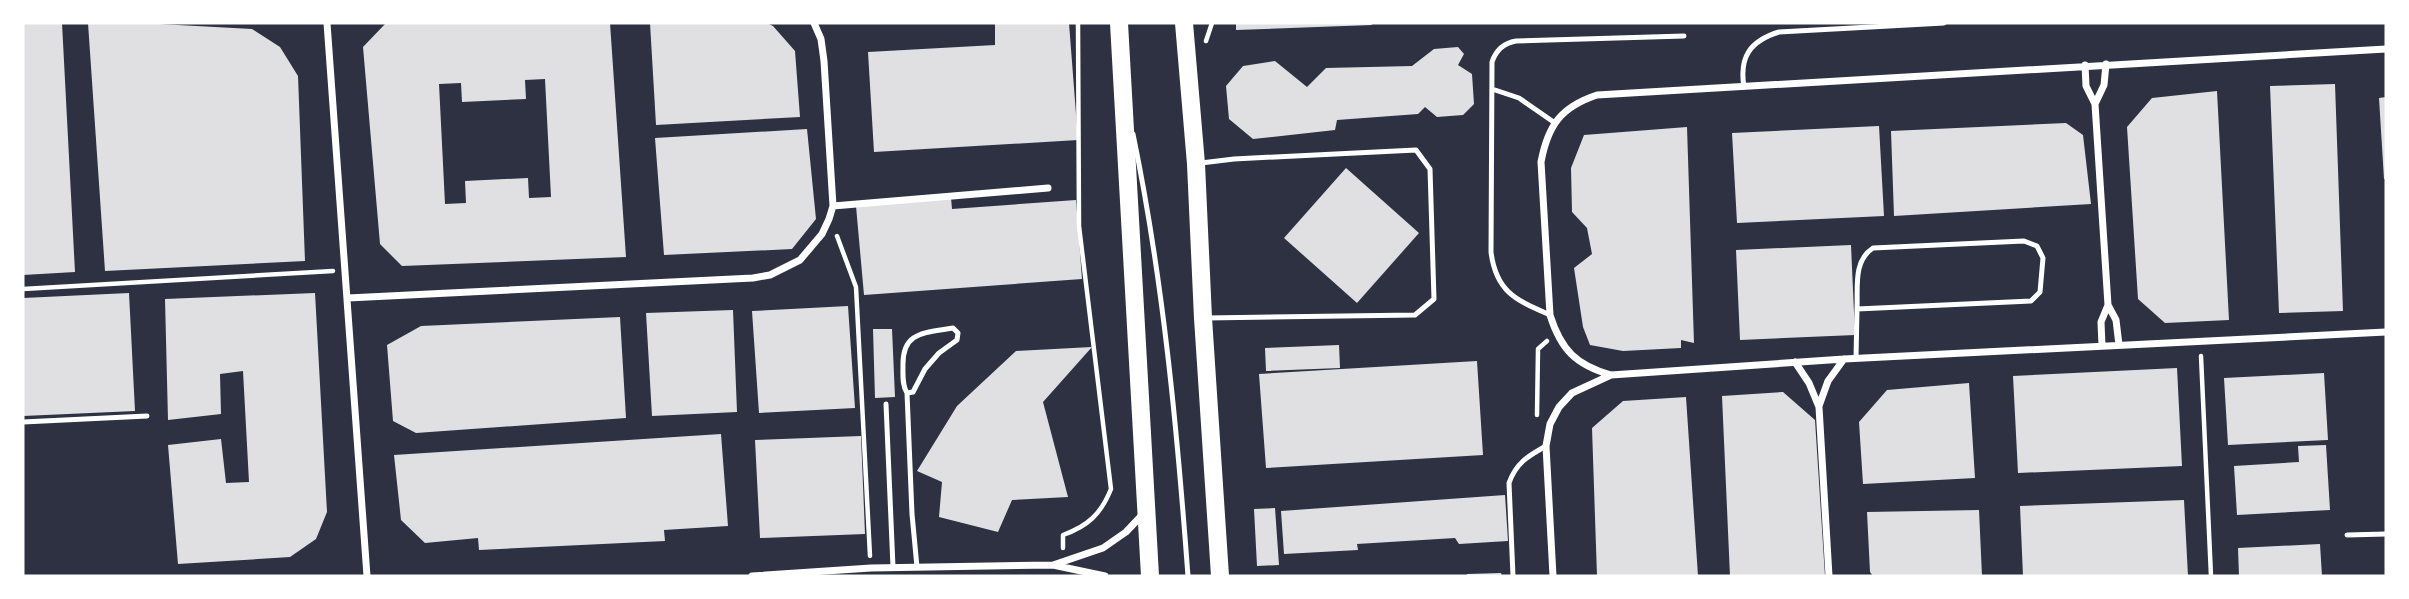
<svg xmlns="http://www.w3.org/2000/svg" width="2409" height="599" font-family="'Sofia Sans Condensed',sans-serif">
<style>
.building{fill:#e0e0e3;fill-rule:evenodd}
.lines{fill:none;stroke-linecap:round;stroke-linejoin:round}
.path{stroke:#fff;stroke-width:4.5}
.service{stroke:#fff;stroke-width:5}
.minor{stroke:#fff;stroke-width:7}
.primary{stroke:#fff;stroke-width:18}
</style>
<rect width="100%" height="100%" fill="#2d3142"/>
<path class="building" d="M23,23H62L75,272L23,275Z
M88,23H141L252,29L280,47L298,76L305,261L105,271Z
M386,23H610L626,257L402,266L380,244L363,47ZM545,79L551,197L529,198L528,178L465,181L466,203L445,204L439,84L461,83L462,102L526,99L525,80Z
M650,23H767L773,26L795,51L800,117L656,125Z
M995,23H1069L1078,140L874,152L868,52L995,45Z
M1236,23H1371L1372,25L1236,30Z
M1458,47L1464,54L1458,65L1472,74L1474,104L1463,115L1437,117L1425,107L1418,114L1337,120L1335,130L1253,139L1229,119L1226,86L1243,66L1275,61L1307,87L1326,68L1412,66L1434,49Z
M2335,84L2343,311L2279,313L2270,86Z
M2217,91L2229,320L2165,323L2138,299L2127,127L2152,98Z
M2386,97V179H2384L2379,98Z
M2066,123L2083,135L2091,204L1894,216L1891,131Z
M1879,126L1884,216L1737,223L1732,133Z
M1687,127L1694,343L1681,340V348L1623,351L1590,345L1583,327L1574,268L1592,254L1587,228L1572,212L1571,168L1584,135Z
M807,129L816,219L792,249L664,255L655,138Z
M1346,168L1419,233L1357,303L1284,238Z
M951,198L952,209L1076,200L1082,279L864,295L856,206Z
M1851,245L1855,335L1740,340L1736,250Z
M129,293L135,411L23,416V298Z
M315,293L327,512L316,539L290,557L178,564L168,445L221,439L226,483L249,482L243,371L220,374L221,414L168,420L165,299Z
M848,306L855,408L759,413L752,311Z
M733,310L737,412L652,416L646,313Z
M620,317L626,418L416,433L393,421L387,345L421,326Z
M873,329H892L895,397L875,398Z
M1339,345L1340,368L1266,371L1265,348Z
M1092,347L1043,402L1068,497L1012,500L998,532L939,517L942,482L917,471L957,406L1016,351Z
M1477,361L1483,455L1266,468L1259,374Z
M2177,368L2182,466L2018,473L2013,376Z
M2324,373L2328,440L2228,445L2224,378Z
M1969,383L1975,478L1863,484L1859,422L1887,390Z
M1783,392L1815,420L1825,576H1730L1722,396Z
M1686,397L1698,576H1597L1592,428L1623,401Z
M721,434L728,526L664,530L665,541L479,550L478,538L425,543L401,520L394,455Z
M861,436L865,534L760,538L755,440Z
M2326,445L2330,510L2237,515L2234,466L2299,462L2298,446Z
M1505,495L1508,541L1459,544L1455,538L1357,544L1358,550L1284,554L1281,511Z
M2184,500L2188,576H2023L2020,506Z
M1275,508L1279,565L1257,566L1254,509Z
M1979,510L1982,576H1873L1870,572L1867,512Z
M2320,544L2322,576H2239L2238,548Z
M1501,573L1502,576H1467V574Z"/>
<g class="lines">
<path class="path" d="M1206,41L1212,23
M837,236L856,287L870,556
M23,289L333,271
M2201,356L2211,576
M1537,415L1538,349L1547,341
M1063,548V535C1088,526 1101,514 1111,489L1079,226L1078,23"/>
<path class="service" d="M1744,87C1739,57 1750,41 1779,32L1944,23
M1492,89L1519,98L1555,123
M1133,134C1163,279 1177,428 1188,576
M1201,163L1234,159L1416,150L1430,169L1434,299L1415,315L1206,318
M2024,241L2037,246L2043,258L2040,292L2031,301L1857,309C1858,287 1853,261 1873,248Z
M1550,315C1516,300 1496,292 1491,252L1492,62C1496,50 1504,43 1516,41L1684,36
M953,328L958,333L957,340L939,353L925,369L913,392L907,393C902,385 903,375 903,366C902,331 925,333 953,328Z
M1856,358L1857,309
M907,393L912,514L917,567
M886,404L893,567
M23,422L147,416
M2347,535L2386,534
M1513,576L1509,483C1516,463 1528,456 1546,446"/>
<path class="minor" d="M327,23L367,576
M2386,49L1597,95C1561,107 1548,125 1541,162L1550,315C1561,350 1576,365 1611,375L1844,359L2386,332
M2085,65L2086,86L2095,104L2108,305L2116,320L2119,345
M2095,104L2104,85L2106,64
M833,206L1048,188
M348,298L753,278L770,275L800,260L822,234L829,219L833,206L824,61L821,39L814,23
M2102,346L2101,322L2108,305
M1795,362L1809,383L1819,407L1829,576
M1819,406L1828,381L1844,359
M1053,565L1103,548L1126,532L1144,513
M752,576L871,568L1053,565L1105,576
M1553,576L1546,446L1550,424L1559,407L1572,393L1611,375"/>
<path class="primary" d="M1119,23L1150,576
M1184,23L1196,164L1203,318L1220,576"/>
</g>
<rect width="2409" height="599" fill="none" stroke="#ffffff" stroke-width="49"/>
</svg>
